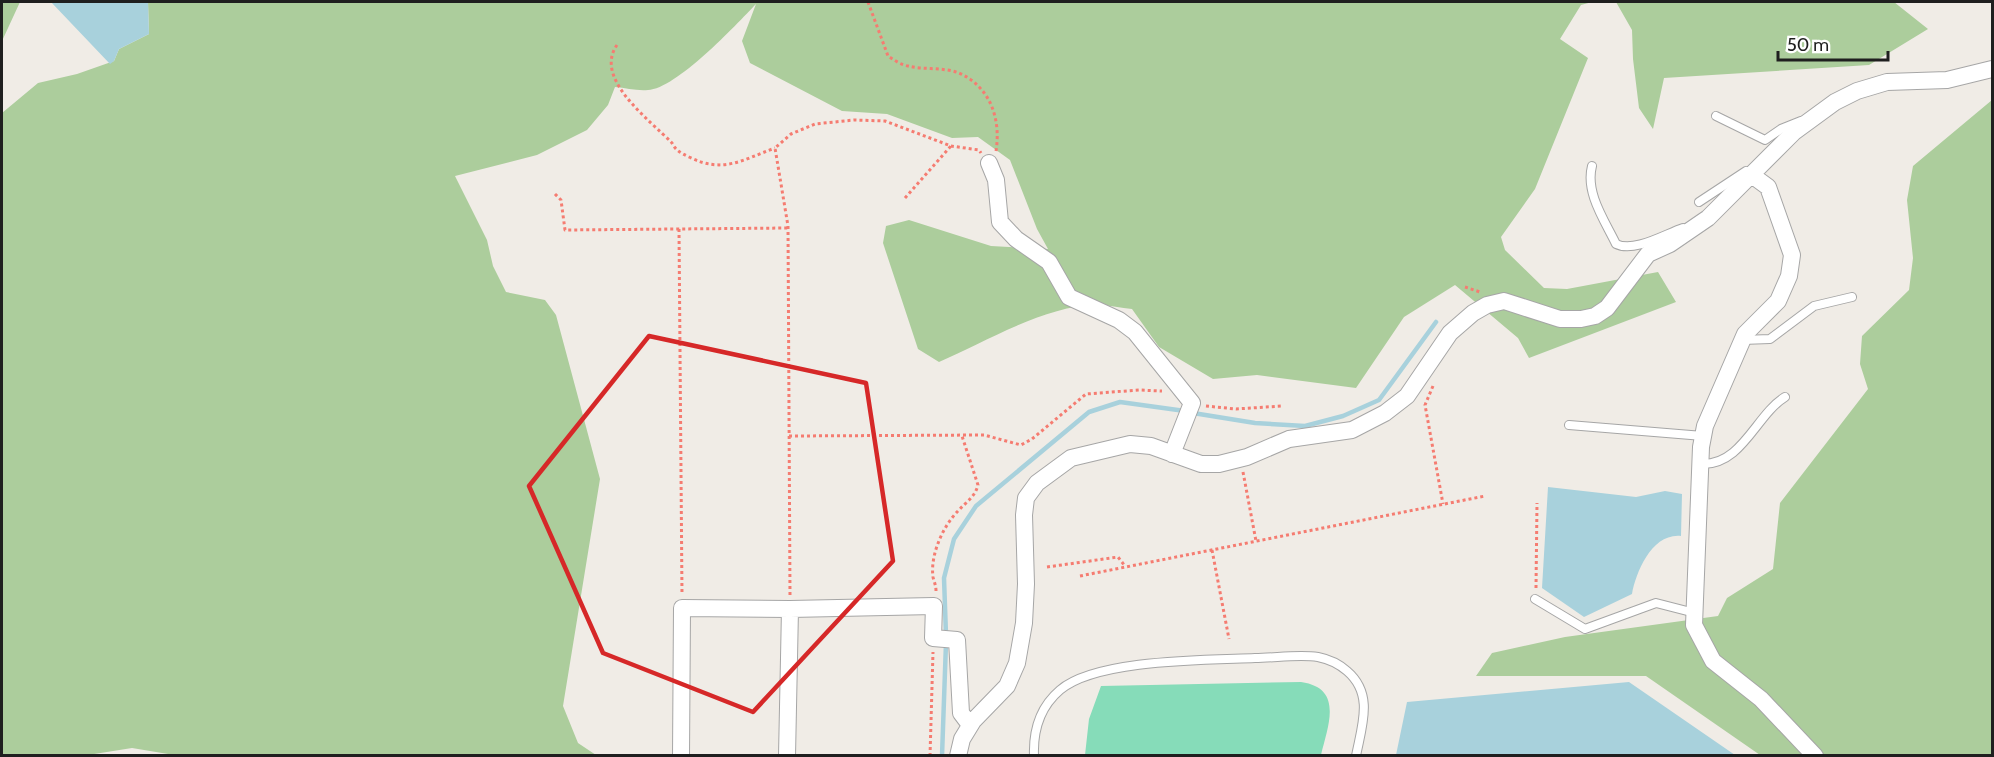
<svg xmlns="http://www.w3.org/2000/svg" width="1994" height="757" font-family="Cabin,sans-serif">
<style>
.forest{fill:#accd9c}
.pitch{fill:#86dcb9}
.water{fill:#a8d1dc}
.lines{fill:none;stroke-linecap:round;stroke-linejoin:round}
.stream{stroke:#a8d1dc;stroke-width:4.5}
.service-casing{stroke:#a6a6a6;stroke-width:10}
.minor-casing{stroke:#a6a6a6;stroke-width:18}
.path{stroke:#f57c71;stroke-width:3;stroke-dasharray:3 3;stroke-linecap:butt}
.service{stroke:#fff;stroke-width:8}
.minor{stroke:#fff;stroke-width:16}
.marked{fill:none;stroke:#d62828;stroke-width:4.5;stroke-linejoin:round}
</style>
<rect width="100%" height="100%" fill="#f0ece6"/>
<path class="forest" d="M2,2H20L2,41Z
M148,2H1592L1581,5L1560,39L1588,58L1535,189L1501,237L1505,250L1544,288L1567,289L1658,272L1676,302L1529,358L1518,338L1455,285L1404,317L1356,388L1257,375L1213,379L1159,347L1132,309C1121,308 1110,305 1099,305C1050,303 985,342 939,362L918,349L883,243L886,226L909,220L991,246L1048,249L1037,229L1010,160L978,137L952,138L887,114L842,111L750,63L742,41L756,4C736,25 676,89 648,90C637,91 626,88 615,87L608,105L587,130L537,155L455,176L487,240L493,266L506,292L545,300L556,315L600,479L563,706L578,743L596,755L180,756L132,748L88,755L2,756V113L38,83L77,74L114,61L119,49L149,34Z
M1616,2H1894L1928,29L1869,65L1664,78L1653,129L1639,108L1633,59L1632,30Z
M1992,100V755H1760L1646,676H1476L1492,653L1565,637L1718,616L1727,598L1773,569L1780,503L1868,389L1860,364L1862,336L1909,290L1913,258L1907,200L1913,166Z"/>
<path class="pitch" d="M1301,682C1344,688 1328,726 1321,755H1085L1089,719L1101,686Z"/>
<path class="water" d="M51,2H148L149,34L119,49L114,61L110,64Z
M1548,487L1636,497L1665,491L1682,494L1681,536C1652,533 1636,572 1632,594L1584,617L1542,588Z
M1629,682L1735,755H1396L1407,702Z"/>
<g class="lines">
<path class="stream" d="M1193,413L1255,423L1305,426L1343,416L1379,400L1436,322
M946,635L944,578L954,539L976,506L1089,412L1120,402L1185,411
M942,756L946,643"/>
<g class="service-casing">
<path id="service" d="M1716,116L1765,140L1781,129L1801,121
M1592,166C1585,193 1605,221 1616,244C1634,253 1665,234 1683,228
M1699,202L1746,171
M1742,340L1770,339L1814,306L1852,297
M1569,425L1703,436
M1702,464C1742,465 1756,415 1785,397
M1535,599L1585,629L1656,603L1695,613
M1034,756C1033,730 1040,707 1060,690C1096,659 1207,660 1255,658C1275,658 1298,654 1318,657C1328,659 1339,664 1347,671C1374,694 1362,725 1356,756"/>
</g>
<g class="minor-casing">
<path id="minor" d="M989,163L996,180L1000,222L1016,239L1049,262L1069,297L1119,320L1135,332L1192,403L1172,454
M1753,176L1768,187L1792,255L1789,276L1778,301L1745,334L1705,426L1701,447L1694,625L1713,661L1761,699L1815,756
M681,756L682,608L790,609L934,606L933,638L957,640L961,713L970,725
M787,756L790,609
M958,756L962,739L973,721L1007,686L1017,663L1024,623L1026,584L1024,515L1026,498L1037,483L1071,458L1130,444L1151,446L1201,464H1219L1247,457L1289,439L1352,430L1385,413L1407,396L1450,333L1473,313L1487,305L1504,301L1560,319H1581L1595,316L1607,308L1648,254L1670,244L1708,218L1794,132L1835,102L1857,91L1887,82L1947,80L1992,69"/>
</g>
<path class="path" d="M868,2L888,56C894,60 901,65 908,66C924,70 944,67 959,73C991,87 1001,120 996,151
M617,45C593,79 650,120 672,143C676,151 681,153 689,157C723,174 742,160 775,148
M555,194L561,200L565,230L788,228
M905,198L951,146
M679,229L682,594
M1465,287L1480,292
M1433,386L1425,405L1443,504
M1206,406L1236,409L1282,406
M789,436L984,435L1021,445L1032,439L1086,394L1139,390L1162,391
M1243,472L1256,541
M1212,550L1229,639
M1047,567L1118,557L1125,566
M1080,576L1485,496
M1536,588L1537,503
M936,591C936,585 934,582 933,577C930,555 943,526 958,511C966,502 975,497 978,485L962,436
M790,595L788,226L775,148L791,134L815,124L854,120L885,121L951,146L979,150L981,153
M930,756L933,652"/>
<use href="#service" class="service"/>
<use href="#minor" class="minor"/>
</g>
<path class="marked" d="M649,336L866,383L893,561L753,712L603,653L529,486Z"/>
<rect width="1994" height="757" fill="none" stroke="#1f1f1f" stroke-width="6"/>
<path d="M1778 51v9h110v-9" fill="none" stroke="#1f1f1f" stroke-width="3"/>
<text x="1787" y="51" font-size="18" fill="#1f1f1f" stroke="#ffffff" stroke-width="4.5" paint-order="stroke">50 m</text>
</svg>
